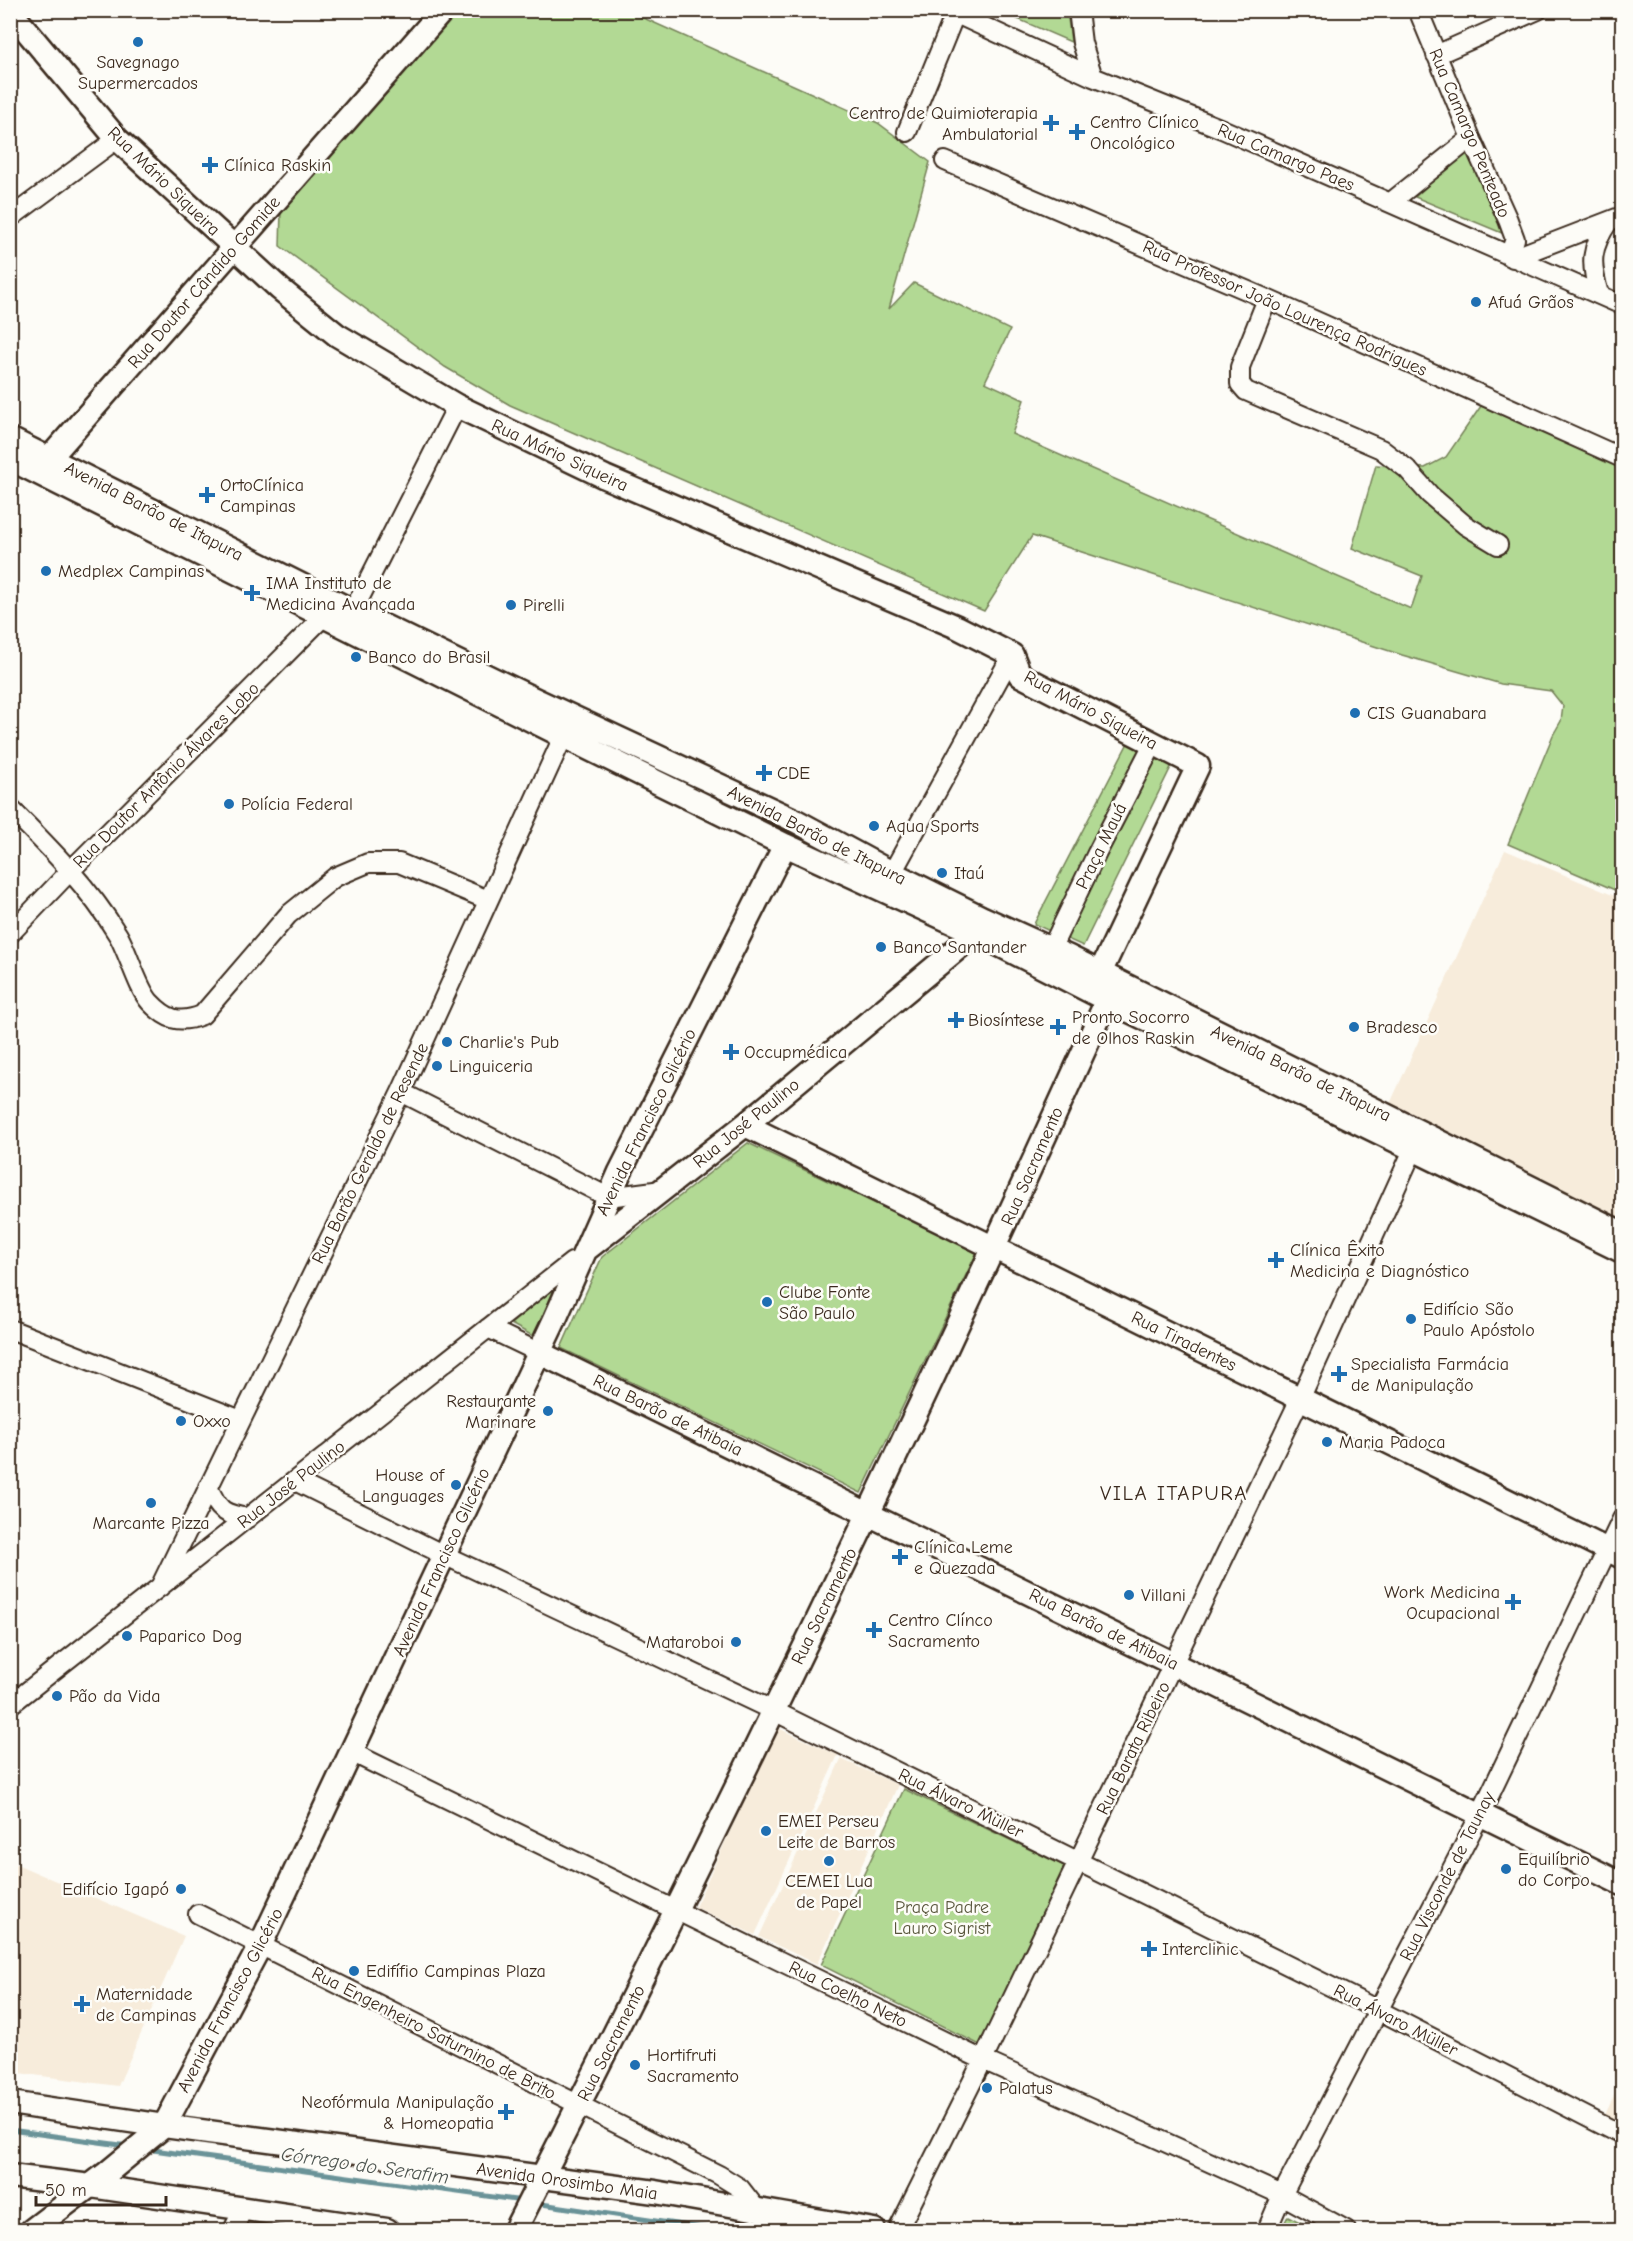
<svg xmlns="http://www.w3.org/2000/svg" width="1633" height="2241" font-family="'Comic Neue',sans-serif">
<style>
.built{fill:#f7ecdb}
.green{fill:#b2d994;stroke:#768259;stroke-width:1.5}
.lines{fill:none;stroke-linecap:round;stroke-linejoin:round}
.stream{stroke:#6b9398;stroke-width:5}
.minor-casing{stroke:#3b2a1e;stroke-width:22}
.major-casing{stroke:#3b2a1e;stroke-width:27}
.minor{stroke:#fdfcf7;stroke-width:18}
.major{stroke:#fdfcf7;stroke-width:22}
.poi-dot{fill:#1f6fb2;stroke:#fdfcf7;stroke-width:2}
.labels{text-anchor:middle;stroke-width:5;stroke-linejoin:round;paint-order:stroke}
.poi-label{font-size:18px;fill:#3b2a1e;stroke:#fdfcf7;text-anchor:start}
.street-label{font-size:18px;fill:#3b2a1e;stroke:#fdfcf7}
.park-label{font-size:18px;fill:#59563c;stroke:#fdfcf7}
.water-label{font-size:20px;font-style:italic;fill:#4f5651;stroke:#fdfcf7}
.quarter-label{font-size:21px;letter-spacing:1.5px;fill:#3b2a1e;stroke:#fdfcf7}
</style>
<rect width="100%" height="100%" fill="#fdfcf7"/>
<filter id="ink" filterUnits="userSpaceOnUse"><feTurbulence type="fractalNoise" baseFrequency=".0167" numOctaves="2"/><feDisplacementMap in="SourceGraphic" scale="12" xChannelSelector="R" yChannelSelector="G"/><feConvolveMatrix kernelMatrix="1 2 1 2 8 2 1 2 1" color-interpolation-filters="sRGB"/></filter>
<g filter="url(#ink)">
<path class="built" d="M1505,850L1622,899V1223L1389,1106Z
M778,1728L838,1755L755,1935L695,1907Z
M841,1759L898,1785L817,1964L759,1937Z
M14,1863L184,1936L118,2086L11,2072L10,1865Z
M1622,2078V2124L1605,2115Z"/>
<path class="green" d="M445,11H628L878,123L930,162L889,309L914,283L1010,330L985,382L1024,400L1012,434L1411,609L1422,576L1352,548L1376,465L1425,468L1446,457L1481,406L1622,462V893L1508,844L1553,735L1561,721L1563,706L1551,691L1501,684L1402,655L1032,536L984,611L510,405L445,367L280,246L281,211Z
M999,11H1067L1071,42Z
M1472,146L1514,238L1415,197Z
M1130,739L1174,761L1083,946L1034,924Z
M748,1143L977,1252L861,1493L561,1348L602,1257Z
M558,1285L533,1336L511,1324Z
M904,1789L1064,1866L982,2046L821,1965Z
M1288,2216L1315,2230H1281Z"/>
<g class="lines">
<path class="stream" d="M10,2130L128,2146
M146,2149L523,2201
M535,2203L716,2230"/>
<g class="minor-casing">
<path id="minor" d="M948,10L1093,77L1222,129L1622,305
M1078,10L1082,43L1093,77
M1418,10L1471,138L1508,220L1515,239L1509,256
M1436,55L1538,10
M907,132L955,14
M945,161L1267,299L1622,458
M1391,202L1471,138
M10,218L117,139
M1513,258L1622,216
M1599,294C1590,263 1590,248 1609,221
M1267,299L1240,367V384L1246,391L1381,449L1407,469L1430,495L1465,525L1498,545
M353,611L457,406
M10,808C49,847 89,887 118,935C128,952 138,989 150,1002C167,1020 179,1024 202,1015L288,915L335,877L368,863H399L488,900
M892,873L1012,655
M10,934L71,870L323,617
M1051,949L1097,853L1153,744
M401,1092L608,1197L662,1190
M488,1328L540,1353
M10,1329L241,1420
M295,1481L444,1555L774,1711L1378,2010L1622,2135
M208,1487C219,1511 223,1514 248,1518
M160,1587L401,1092L569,724
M10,1705L572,1262
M351,1752L983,2060L1282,2195L1346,2230
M198,1914L719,2175L740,2188L758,2211
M233,2230L243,2209
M898,2230L983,2060L1300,1399L1418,1139
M1267,2230L1282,2195L1480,1815L1622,1519"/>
</g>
<g class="major-casing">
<path id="major" d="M10,11L117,139L280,289L337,335L457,406L605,477L957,627L1012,655L1020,675L1198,766L1100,973L1105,980L1107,1000C919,1415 722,1825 515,2230
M10,439L353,611L536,700L796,821L892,873L983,918L1069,957L1622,1233
M10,459L565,737L785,845L976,933L1107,1000L1622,1251
M40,469L443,10
M745,1125L1622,1557
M588,1248L745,1125L976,933L981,921
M540,1353L1622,1884
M10,2103L164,2126L655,2192L874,2230
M10,2176L91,2186L387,2230
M32,2230L107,2173L164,2126L260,1946L555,1319L620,1172L785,845"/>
</g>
<use href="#minor" class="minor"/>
<use href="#major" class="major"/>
</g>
</g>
<g class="poi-dot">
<circle cx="138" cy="42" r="6"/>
<path d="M1048 114h6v6h6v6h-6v6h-6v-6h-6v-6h6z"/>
<path d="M1074 123h6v6h6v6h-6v6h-6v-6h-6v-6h6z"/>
<path d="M207 156h6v6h6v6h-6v6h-6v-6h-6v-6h6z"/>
<circle cx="1476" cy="302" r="6"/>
<path d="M204 486h6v6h6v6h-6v6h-6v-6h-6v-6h6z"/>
<circle cx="46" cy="571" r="6"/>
<path d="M249 584h6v6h6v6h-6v6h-6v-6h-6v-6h6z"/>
<circle cx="511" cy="605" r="6"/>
<circle cx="356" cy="657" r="6"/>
<circle cx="1355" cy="713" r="6"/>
<path d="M761 764h6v6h6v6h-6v6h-6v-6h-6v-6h6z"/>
<circle cx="229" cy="804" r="6"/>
<circle cx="874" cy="826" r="6"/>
<circle cx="942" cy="873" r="6"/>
<circle cx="881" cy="947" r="6"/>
<path d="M953 1011h6v6h6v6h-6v6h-6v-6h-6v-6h6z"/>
<path d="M1055 1018h6v6h6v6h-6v6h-6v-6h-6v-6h6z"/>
<circle cx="1354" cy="1027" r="6"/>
<circle cx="447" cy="1042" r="6"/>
<path d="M728 1043h6v6h6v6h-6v6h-6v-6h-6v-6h6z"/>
<circle cx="437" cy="1066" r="6"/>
<path d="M1273 1251h6v6h6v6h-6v6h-6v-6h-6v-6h6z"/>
<circle cx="767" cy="1302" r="6"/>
<circle cx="1411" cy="1319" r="6"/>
<path d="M1336 1365h6v6h6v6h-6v6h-6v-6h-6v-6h6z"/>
<circle cx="548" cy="1411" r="6"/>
<circle cx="181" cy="1421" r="6"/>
<circle cx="1327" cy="1442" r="6"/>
<circle cx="456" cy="1485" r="6"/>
<circle cx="151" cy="1503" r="6"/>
<path d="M897 1548h6v6h6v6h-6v6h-6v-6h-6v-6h6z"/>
<circle cx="1129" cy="1595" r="6"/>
<path d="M1510 1593h6v6h6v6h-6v6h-6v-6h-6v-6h6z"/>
<path d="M871 1621h6v6h6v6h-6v6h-6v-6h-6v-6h6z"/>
<circle cx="127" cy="1636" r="6"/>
<circle cx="736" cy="1642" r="6"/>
<circle cx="57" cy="1696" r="6"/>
<circle cx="766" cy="1831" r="6"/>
<circle cx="829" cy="1861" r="6"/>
<circle cx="1506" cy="1869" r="6"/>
<circle cx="181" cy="1889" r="6"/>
<path d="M1146 1940h6v6h6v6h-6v6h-6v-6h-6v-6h6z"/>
<circle cx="354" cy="1971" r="6"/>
<path d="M79 1995h6v6h6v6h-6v6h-6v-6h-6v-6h6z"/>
<circle cx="635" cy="2065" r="6"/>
<circle cx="987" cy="2088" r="6"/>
<path d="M503 2103h6v6h6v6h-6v6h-6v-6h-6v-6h6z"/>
</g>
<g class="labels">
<g class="poi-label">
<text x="138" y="68" text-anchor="middle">Savegnago<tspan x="138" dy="21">Supermercados</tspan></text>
<text x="1038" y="119" text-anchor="end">Centro de Quimioterapia<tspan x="1038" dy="21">Ambulatorial</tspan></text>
<text x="1090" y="128">Centro Clínico<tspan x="1090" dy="21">Oncológico</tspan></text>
<text x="224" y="171">Clínica Raskin</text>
<text x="1488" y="308">Afuá Grãos</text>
<text x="220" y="491">OrtoClínica<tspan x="220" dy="21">Campinas</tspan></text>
<text x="58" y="577">Medplex Campinas</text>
<text x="266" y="589">IMA Instituto de<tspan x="266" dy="21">Medicina Avançada</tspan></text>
<text x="523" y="611">Pirelli</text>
<text x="368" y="663">Banco do Brasil</text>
<text x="1367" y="719">CIS Guanabara</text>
<text x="777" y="779">CDE</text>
<text x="241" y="810">Polícia Federal</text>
<text x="886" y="832">Aqua Sports</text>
<text x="954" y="879">Itaú</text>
<text x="893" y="953">Banco Santander</text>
<text x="1072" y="1023">Pronto Socorro<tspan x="1072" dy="21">de Olhos Raskin</tspan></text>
<text x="968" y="1026">Biosíntese</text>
<text x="1366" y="1033">Bradesco</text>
<text x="459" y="1048">Charlie's Pub</text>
<text x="744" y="1058">Occupmédica</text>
<text x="449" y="1072">Linguiceria</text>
<text x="1290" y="1256">Clínica Êxito<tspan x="1290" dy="21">Medicina e Diagnóstico</tspan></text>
<text x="779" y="1298">Clube Fonte<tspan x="779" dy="21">São Paulo</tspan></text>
<text x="1423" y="1315">Edifício São<tspan x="1423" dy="21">Paulo Apóstolo</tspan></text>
<text x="1351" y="1370">Specialista Farmácia<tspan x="1351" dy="21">de Manipulação</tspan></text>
<text x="536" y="1407" text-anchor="end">Restaurante<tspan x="536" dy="21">Marinare</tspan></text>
<text x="193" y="1427">Oxxo</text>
<text x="1339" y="1448">Maria Padoca</text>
<text x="444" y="1481" text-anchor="end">House of<tspan x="444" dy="21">Languages</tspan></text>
<text x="151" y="1529" text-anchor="middle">Marcante Pizza</text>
<text x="914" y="1553">Clínica Leme<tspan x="914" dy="21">e Quezada</tspan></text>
<text x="1500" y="1598" text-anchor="end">Work Medicina<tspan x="1500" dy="21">Ocupacional</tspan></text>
<text x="1141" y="1601">Villani</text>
<text x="888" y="1626">Centro Clínco<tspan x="888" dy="21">Sacramento</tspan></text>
<text x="139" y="1642">Paparico Dog</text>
<text x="724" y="1648" text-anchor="end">Mataroboi</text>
<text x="69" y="1702">Pão da Vida</text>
<text x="778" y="1827">EMEI Perseu<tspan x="778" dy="21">Leite de Barros</tspan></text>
<text x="1518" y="1865">Equilíbrio<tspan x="1518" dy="21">do Corpo</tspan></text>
<text x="829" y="1887" text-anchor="middle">CEMEI Lua<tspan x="829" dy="21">de Papel</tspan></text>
<text x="169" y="1895" text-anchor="end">Edifício Igapó</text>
<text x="1162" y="1955">Interclinic</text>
<text x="366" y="1977">Edifífio Campinas Plaza</text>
<text x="96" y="2000">Maternidade<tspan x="96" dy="21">de Campinas</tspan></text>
<text x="647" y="2061">Hortifruti<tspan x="647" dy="21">Sacramento</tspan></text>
<text x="999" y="2094">Palatus</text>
<text x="494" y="2108" text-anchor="end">Neofórmula Manipulação<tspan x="494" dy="21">&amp; Homeopatia</tspan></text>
</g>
<g class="street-label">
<text transform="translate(1470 133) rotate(67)" y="6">Rua Camargo Penteado</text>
<text transform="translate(1286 157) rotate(23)" y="6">Rua Camargo Paes</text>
<text transform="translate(164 181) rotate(44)" y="6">Rua Mário Siqueira</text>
<text transform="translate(204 282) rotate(-49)" y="6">Rua Doutor Cândido Gomide</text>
<text transform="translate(1285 308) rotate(24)" y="6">Rua Professor João Lourença Rodrigues</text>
<text transform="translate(560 455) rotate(25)" y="6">Rua Mário Siqueira</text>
<text transform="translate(154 511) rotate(27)" y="6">Avenida Barão de Itapura</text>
<text transform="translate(1091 710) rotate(28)" y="6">Rua Mário Siqueira</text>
<text transform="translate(166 775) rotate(-45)" y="6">Rua Doutor Antônio Álvares Lobo</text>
<text transform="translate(817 835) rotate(27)" y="6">Avenida Barão de Itapura</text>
<text transform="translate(1101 846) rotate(-64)" y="6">Praça Mauá</text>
<text transform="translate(1301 1073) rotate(26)" y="6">Avenida Barão de Itapura</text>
<text transform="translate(646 1122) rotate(-64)" y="6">Avenida Francisco Glicério</text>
<text transform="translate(746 1123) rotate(-39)" y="6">Rua José Paulino</text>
<text transform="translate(370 1153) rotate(-64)" y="6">Rua Barão Geraldo de Resende</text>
<text transform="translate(1032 1166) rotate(-66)" y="6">Rua Sacramento</text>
<text transform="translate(1184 1341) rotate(26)" y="6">Rua Tiradentes</text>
<text transform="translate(668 1415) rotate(26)" y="6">Rua Barão de Atibaia</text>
<text transform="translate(291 1484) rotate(-38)" y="6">Rua José Paulino</text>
<text transform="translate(441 1562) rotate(-65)" y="6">Avenida Francisco Glicério</text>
<text transform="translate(824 1606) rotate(-64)" y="6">Rua Sacramento</text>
<text transform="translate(1104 1629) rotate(26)" y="6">Rua Barão de Atibaia</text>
<text transform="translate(1133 1748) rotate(-64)" y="6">Rua Barata Ribeiro</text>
<text transform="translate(961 1803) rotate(26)" y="6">Rua Álvaro Müller</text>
<text transform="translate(1447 1876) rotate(-63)" y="6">Rua Visconde de Taunay</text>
<text transform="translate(848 1994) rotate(26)" y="6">Rua Coelho Neto</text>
<text transform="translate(230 2000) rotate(-62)" y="6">Avenida Francisco Glicério</text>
<text transform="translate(1396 2020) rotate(27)" y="6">Rua Álvaro Müller</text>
<text transform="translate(434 2033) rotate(27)" y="6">Rua Engenheiro Saturnino de Brito</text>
<text transform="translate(611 2043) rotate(-63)" y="6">Rua Sacramento</text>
<text transform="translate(567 2181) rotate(8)" y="6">Avenida Orosimbo Maia</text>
</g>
<g class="park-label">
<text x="942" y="1913">Praça Padre<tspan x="942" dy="21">Lauro Sigrist</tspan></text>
</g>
<g class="water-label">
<text transform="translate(365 2165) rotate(8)" y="7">Córrego do Serafim</text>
</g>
<g class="quarter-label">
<text x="1174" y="1500">VILA ITAPURA</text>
</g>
</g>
<rect width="1633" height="2241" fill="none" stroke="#fdfcf7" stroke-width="36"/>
<rect x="18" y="18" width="1597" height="2205" fill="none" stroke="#3b2a1e" stroke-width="2" filter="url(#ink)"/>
<path d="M36 2196v9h130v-9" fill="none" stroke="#3b2a1e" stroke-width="3"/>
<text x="45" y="2196" font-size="18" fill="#3b2a1e" stroke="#fdfcf7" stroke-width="4.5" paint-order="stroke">50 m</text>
</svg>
